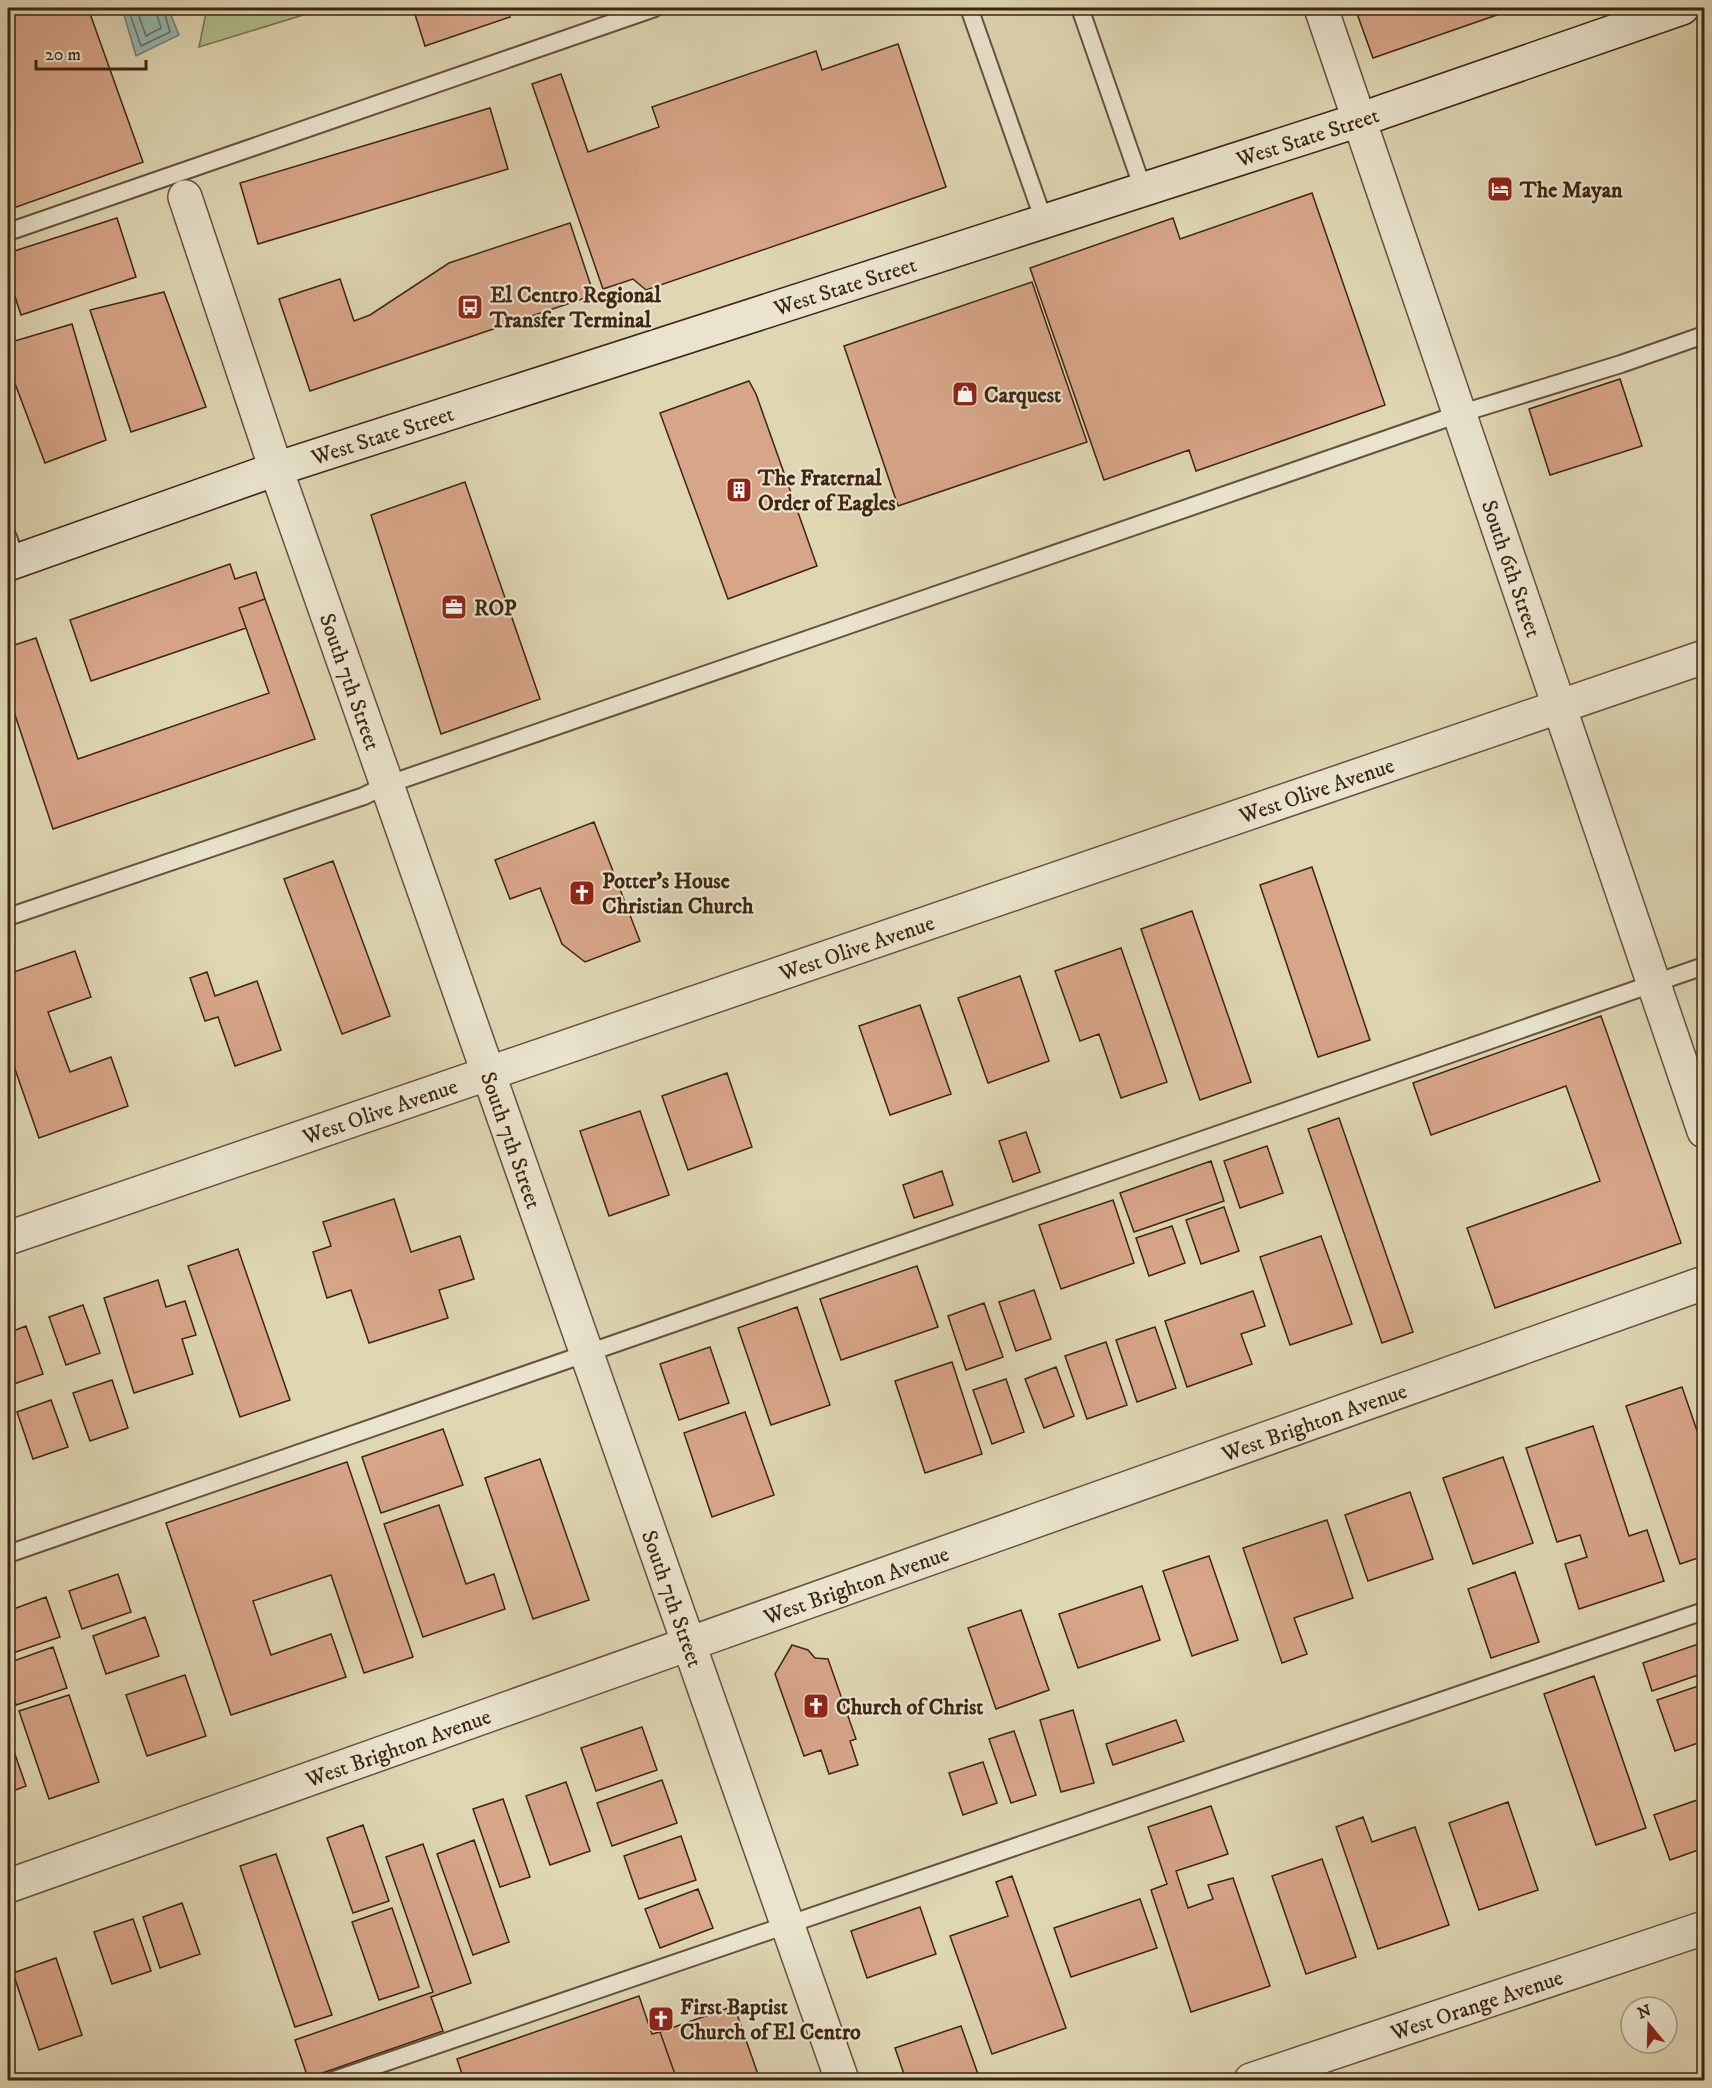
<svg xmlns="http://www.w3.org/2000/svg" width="1712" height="2088" font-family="'IM FELL DW Pica',serif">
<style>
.green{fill:#b1be8c;stroke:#787250;stroke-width:1.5}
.water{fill:#94b8b1;stroke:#727d72;stroke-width:1.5}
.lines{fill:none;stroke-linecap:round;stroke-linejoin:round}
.shore{stroke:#696e62;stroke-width:1.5}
.building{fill:#d7a588;stroke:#3e2513;stroke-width:1.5}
.lane-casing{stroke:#66513b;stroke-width:20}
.street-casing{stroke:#66513b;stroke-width:36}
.secondary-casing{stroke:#3e2513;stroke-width:36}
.lane{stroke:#eae4ce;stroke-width:16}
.street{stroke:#eae4ce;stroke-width:33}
.secondary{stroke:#eae4ce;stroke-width:33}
.labels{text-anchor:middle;stroke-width:4.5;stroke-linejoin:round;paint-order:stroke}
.street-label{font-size:22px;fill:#3e2513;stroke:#eae4ce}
.poi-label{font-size:22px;font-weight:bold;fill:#3e2513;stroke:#eae4ce;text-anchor:start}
</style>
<rect width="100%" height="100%" fill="#dfd6b3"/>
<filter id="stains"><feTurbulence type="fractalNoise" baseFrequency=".00333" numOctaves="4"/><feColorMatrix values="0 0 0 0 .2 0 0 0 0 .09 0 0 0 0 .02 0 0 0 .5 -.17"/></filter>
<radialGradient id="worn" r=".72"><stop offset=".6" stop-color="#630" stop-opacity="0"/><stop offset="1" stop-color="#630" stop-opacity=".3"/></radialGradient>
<path class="green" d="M207,8H326L199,47Z"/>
<path class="water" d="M122,8H168L179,35L136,56Z"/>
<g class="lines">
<path class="shore" d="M128,8L141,46L170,32L163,8
M136,8L146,36L161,28L155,8"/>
</g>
<path class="building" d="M8,8H88L143,162L8,210Z
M413,8H506L510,17L425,46Z
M1355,8H1517L1373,58Z
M898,44L946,187L646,290L633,279L603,289L532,84L561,74L588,152L659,127L652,107L816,51L822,70Z
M490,108L508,169L258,244L240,183Z
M1312,193L1385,405L1196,471L1189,450L1104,480L1030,268L1173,218L1180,239Z
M117,218L136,277L21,315L8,275V253Z
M570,223L594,295L310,391L279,299L340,279L354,321L370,315L449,263Z
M1032,282L1087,442L898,506L844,346Z
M164,292L206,407L131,432L90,310Z
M72,324L106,440L45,463L8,365V343Z
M1620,379L1642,446L1550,475L1529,409Z
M749,381L756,394L817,566L728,599L660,413Z
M465,482L540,699L441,734L371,515Z
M230,564L235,579L256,572L265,599L239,608L246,628L91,681L70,620Z
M265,599L315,739L53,829L8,694V647L36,638L78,759L269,693L239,608Z
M594,822L640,941L585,962L562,944L540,888L510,899L495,860Z
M333,861L390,1016L342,1034L284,879Z
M1312,867L1370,1040L1318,1057L1260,885Z
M1192,911L1251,1082L1200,1100L1141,929Z
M1121,948L1167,1082L1121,1098L1099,1034L1080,1041L1055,971Z
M75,951L91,997L48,1012L70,1072L111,1057L128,1106L39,1138L8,1049V974Z
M207,972L215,996L257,981L281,1050L235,1066L218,1017L205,1021L190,978Z
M1020,976L1049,1061L988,1083L958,998Z
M920,1005L951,1094L890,1115L859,1026Z
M1601,1016L1681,1243L1495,1308L1467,1228L1600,1181L1566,1086L1431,1135L1413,1083Z
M727,1073L752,1147L688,1170L662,1096Z
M640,1111L669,1195L609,1216L580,1131Z
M1339,1118L1413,1332L1382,1343L1308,1129Z
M1026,1132L1040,1172L1013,1182L999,1141Z
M1267,1146L1283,1193L1240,1208L1224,1161Z
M1211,1161L1224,1201L1134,1232L1120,1193Z
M942,1171L953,1205L914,1218L903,1185Z
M394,1199L411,1252L460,1236L474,1279L439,1290L448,1318L369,1343L351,1290L327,1298L313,1252L331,1246L323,1222Z
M1113,1200L1134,1263L1061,1289L1039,1225Z
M1224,1207L1239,1251L1201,1264L1186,1220Z
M1172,1226L1185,1263L1149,1276L1136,1238Z
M1321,1236L1352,1324L1290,1345L1260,1257Z
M238,1249L290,1400L240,1417L188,1266Z
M917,1266L938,1327L841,1360L820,1299Z
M158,1280L166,1307L185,1301L196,1335L182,1339L193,1374L134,1393L104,1298Z
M1034,1290L1051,1339L1016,1351L999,1302Z
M1253,1291L1265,1326L1241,1334L1252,1364L1187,1387L1165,1321Z
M984,1303L1003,1357L966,1370L948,1316Z
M83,1305L100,1353L66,1365L49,1317Z
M797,1307L830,1405L771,1425L738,1328Z
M26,1326L43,1374L8,1386V1333Z
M1155,1327L1176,1388L1137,1402L1116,1340Z
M1106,1342L1127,1405L1087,1419L1065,1356Z
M710,1347L729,1403L679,1420L660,1364Z
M952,1362L982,1454L925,1473L895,1381Z
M1056,1367L1074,1416L1044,1428L1025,1379Z
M1006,1379L1024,1432L992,1444L973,1390Z
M112,1380L128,1428L90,1441L73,1393Z
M1682,1387L1704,1451V1556L1680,1564L1626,1406Z
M51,1400L68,1447L33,1459L17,1412Z
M745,1412L774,1495L712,1517L684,1433Z
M1593,1426L1629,1536L1647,1530L1664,1581L1579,1609L1565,1564L1587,1557L1580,1535L1557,1542L1526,1448Z
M443,1429L463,1485L381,1513L362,1457Z
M1503,1457L1533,1543L1473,1564L1443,1478Z
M540,1459L589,1600L533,1619L485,1478Z
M347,1462L413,1657L364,1673L331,1575L253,1601L271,1655L331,1634L346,1677L231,1715L166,1523Z
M1410,1492L1433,1559L1368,1581L1345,1515Z
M439,1505L466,1584L494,1574L505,1609L423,1637L384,1524Z
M1327,1520L1353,1598L1294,1618L1307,1654L1282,1663L1243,1548Z
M1209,1556L1238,1640L1192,1656L1163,1571Z
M1515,1572L1539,1642L1491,1658L1468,1589Z
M118,1574L131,1612L82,1629L69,1591Z
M1142,1586L1160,1640L1078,1668L1059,1614Z
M46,1597L60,1637L10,1654L8,1611Z
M1021,1610L1049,1690L996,1709L968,1628Z
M145,1617L159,1656L106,1674L93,1636Z
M1704,1642V1673L1652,1691L1643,1663Z
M792,1645L808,1650L815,1658L828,1659L856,1739L850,1741L858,1765L829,1774L821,1750L804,1756L775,1674Z
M53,1647L67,1688L16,1705L8,1682V1663Z
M185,1675L206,1736L147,1756L126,1695Z
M1594,1676L1646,1828L1596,1845L1544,1694Z
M1704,1684V1741L1675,1751L1657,1700Z
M69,1695L99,1782L49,1799L19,1711Z
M1073,1710L1094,1783L1061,1792L1040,1720Z
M1176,1720L1184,1741L1113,1765L1106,1744Z
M642,1727L657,1770L596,1791L581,1748Z
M1014,1731L1036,1795L1011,1803L989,1739Z
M10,1740L26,1786L8,1793V1741Z
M983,1762L997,1803L963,1815L949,1773Z
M662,1780L677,1823L612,1846L597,1803Z
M566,1782L590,1851L550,1865L526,1796Z
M503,1799L530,1877L500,1887L473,1809Z
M1700,1799L1704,1812V1848L1670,1860L1654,1815Z
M1508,1802L1538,1890L1479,1910L1449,1823Z
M1211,1806L1228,1854L1176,1871L1188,1908L1213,1899L1208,1885L1233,1878L1270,1986L1191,2012L1151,1890L1167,1884L1148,1827Z
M1363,1817L1372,1842L1415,1827L1449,1925L1378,1949L1336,1827Z
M363,1825L389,1901L353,1913L327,1838Z
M681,1836L696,1880L639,1899L624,1856Z
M474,1840L509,1942L473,1955L437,1854Z
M423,1844L471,1983L431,1997L443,2031L308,2078L295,2040L433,1992L386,1857Z
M276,1854L332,2015L295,2027L240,1866Z
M1322,1859L1356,1957L1306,1974L1272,1876Z
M1012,1876L1066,2028L992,2054L950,1936L1008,1916L996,1882Z
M698,1889L713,1928L660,1948L645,1909Z
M1140,1899L1157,1948L1071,1977L1054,1928Z
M182,1903L200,1954L160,1968L143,1917Z
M920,1907L936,1954L867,1978L851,1931Z
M392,1908L419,1987L379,2000L352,1922Z
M133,1919L151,1971L112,1984L94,1932Z
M56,1958L82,2035L39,2050L13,1973Z
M639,1996L652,2034L660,2032L677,2080H464L457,2059Z
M734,2006L760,2080H677L660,2032Z
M961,2026L980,2080H906L895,2048Z
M8,2043L13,2059L8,2061Z"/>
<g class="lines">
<g class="lane-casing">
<path id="lane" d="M969,8L1044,221
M1080,8L1143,189
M8,232L655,8
M8,537L16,561
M8,917L364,796L386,785L1459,414L1621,364L1704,335
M8,1554L1704,966
M334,2080L1704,1611"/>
</g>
<g class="street-casing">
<g id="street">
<path id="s1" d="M1321,8L1704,1131"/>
<path id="s2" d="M185,197L276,469L842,2080"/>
<path id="s3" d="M8,1238L1704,657"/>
<path id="s4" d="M8,1886L1704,1283"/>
<path id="s5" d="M1251,2080L1704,1928"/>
</g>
</g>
<g class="secondary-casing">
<g id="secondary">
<path id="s6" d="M8,564L276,469L1359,120L1682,8"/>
</g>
</g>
<use href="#lane" class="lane"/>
<use href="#street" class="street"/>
<use href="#secondary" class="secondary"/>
</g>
<defs>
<g id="hotel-square" transform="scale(1.35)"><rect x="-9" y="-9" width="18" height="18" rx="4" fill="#8f2418" stroke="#eae4ce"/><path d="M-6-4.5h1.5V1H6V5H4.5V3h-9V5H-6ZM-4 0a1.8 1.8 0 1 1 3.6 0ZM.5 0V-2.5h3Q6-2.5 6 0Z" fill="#fff"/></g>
<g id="bus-square" transform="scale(1.35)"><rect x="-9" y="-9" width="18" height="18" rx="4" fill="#8f2418" stroke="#eae4ce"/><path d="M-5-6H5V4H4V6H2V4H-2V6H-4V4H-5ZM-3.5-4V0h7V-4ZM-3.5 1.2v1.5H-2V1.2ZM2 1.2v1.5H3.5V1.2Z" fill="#fff"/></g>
<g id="shop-square" transform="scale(1.35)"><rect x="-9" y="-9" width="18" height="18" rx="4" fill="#8f2418" stroke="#eae4ce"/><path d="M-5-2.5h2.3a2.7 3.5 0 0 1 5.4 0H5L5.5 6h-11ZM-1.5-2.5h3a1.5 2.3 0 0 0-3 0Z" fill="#fff"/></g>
<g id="building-square" transform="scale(1.35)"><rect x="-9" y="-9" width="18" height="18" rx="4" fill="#8f2418" stroke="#eae4ce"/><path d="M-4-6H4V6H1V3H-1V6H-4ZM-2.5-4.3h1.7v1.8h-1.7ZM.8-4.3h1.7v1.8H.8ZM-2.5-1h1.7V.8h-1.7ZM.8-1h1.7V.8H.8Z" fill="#fff"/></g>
<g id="office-square" transform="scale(1.35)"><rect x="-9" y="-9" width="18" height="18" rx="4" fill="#8f2418" stroke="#eae4ce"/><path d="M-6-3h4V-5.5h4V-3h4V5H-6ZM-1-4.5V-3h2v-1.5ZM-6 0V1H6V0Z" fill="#fff"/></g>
<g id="church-square" transform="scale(1.35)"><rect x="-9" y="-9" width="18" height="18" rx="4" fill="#8f2418" stroke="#eae4ce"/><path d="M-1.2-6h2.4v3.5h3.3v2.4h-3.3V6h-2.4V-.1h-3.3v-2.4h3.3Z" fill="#fff"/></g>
</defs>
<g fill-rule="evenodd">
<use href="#hotel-square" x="1500" y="189"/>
<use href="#bus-square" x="470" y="307"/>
<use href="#shop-square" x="965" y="394"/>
<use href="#building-square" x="739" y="490"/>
<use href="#office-square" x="454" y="607"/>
<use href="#church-square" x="582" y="893"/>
<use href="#church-square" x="816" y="1706"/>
<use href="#church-square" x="661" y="2019"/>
</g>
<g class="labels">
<g class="street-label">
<text dy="8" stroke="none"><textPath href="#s6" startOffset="1368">West State Street</textPath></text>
<text dy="8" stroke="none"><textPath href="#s6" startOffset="882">West State Street</textPath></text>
<text dy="8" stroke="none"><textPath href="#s6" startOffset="396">West State Street</textPath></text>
<text dy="8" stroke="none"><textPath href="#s1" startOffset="592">South 6th Street</textPath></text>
<text dy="8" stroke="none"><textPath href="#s2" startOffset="512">South 7th Street</textPath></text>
<text dy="8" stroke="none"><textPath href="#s3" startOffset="1383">West Olive Avenue</textPath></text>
<text dy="8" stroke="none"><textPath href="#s3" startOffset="897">West Olive Avenue</textPath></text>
<text dy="8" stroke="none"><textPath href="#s3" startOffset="393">West Olive Avenue</textPath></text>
<text dy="8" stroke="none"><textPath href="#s2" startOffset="998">South 7th Street</textPath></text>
<text dy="8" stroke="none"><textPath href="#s4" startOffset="1386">West Brighton Avenue</textPath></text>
<text dy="8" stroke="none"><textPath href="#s4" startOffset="900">West Brighton Avenue</textPath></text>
<text dy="8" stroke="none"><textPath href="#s2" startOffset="1484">South 7th Street</textPath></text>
<text dy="8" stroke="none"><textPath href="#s4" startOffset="414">West Brighton Avenue</textPath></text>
<text dy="8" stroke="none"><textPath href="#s5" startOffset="238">West Orange Avenue</textPath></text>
</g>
<g class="poi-label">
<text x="1520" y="197">The Mayan</text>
<text x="490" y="302">El Centro Regional<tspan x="490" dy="25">Transfer Terminal</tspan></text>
<text x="984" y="402">Carquest</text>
<text x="758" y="485">The Fraternal<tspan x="758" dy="25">Order of Eagles</tspan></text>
<text x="474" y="615">ROP</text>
<text x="602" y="888">Potter's House<tspan x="602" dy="25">Christian Church</tspan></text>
<text x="836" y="1714">Church of Christ</text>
<text x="680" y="2014">First Baptist<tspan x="680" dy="25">Church of El Centro</tspan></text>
</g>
</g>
<rect width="1712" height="2088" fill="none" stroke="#dfd6b3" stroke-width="30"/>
<rect x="9" y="9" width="1694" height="2070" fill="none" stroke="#3e2513" stroke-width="3"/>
<rect x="15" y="15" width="1682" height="2058" fill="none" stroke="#3e2513" stroke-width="1.5"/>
<g transform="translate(1649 2025) rotate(341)"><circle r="28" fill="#eae4ce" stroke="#a59883" stroke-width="1.5"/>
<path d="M0-4.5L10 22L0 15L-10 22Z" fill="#8f2418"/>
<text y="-9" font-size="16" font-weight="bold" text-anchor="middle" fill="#3e2513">N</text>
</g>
<path d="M36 60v9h110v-9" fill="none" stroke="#3e2513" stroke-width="3"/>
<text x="45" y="60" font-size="18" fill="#3e2513" stroke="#eae4ce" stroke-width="4.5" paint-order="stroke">20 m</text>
<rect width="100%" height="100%" filter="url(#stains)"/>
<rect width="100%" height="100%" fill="url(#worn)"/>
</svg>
